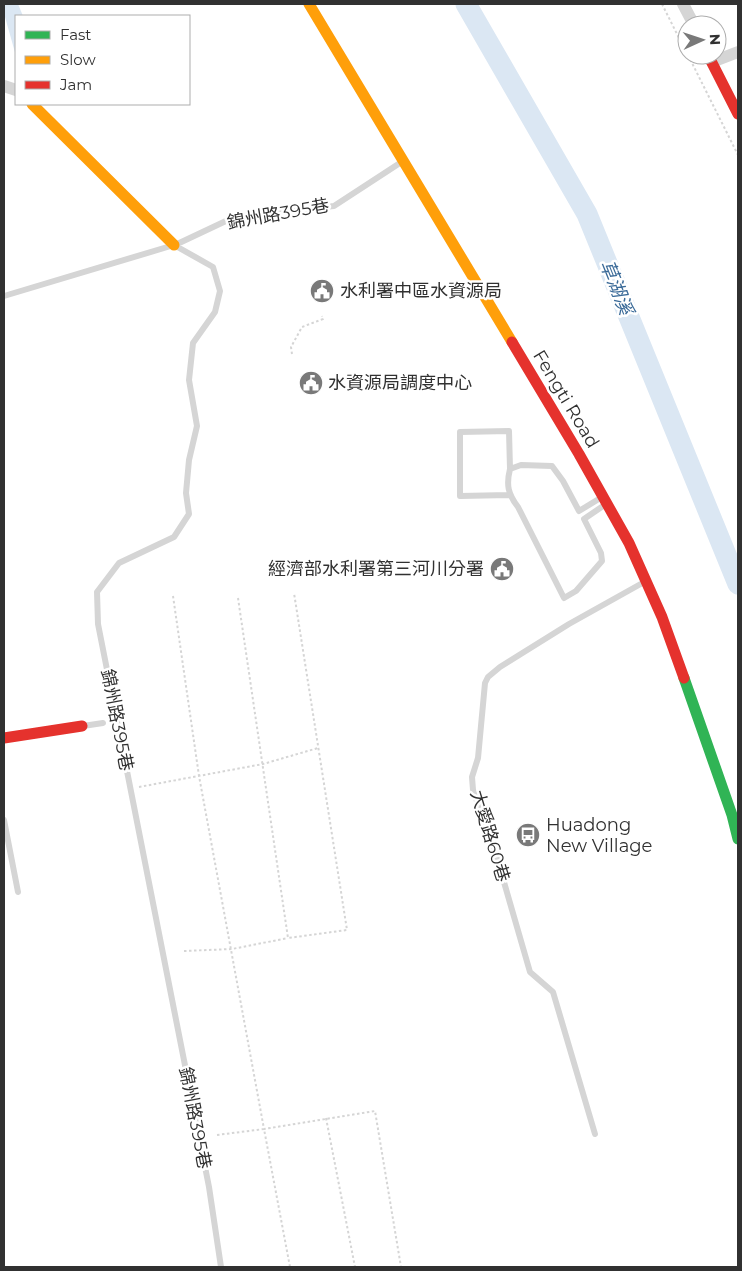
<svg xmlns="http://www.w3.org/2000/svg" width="742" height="1271" font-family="Montserrat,'Noto Sans TC',sans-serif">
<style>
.water{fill:#dbe7f3}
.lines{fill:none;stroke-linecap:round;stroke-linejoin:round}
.river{stroke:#dbe7f3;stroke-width:21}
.path{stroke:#d5d5d5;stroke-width:2;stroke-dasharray:2.5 2.5;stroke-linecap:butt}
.lane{stroke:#d5d5d5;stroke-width:6}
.street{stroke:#d5d5d5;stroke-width:12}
.fast{stroke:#30b455;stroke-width:11}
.slow{stroke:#ff9f0a;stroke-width:11}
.jam{stroke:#e5322d;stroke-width:11}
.labels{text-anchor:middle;stroke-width:5;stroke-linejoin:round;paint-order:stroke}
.street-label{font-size:18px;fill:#313131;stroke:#fff}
.poi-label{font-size:18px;fill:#313131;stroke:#fff;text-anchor:start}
.water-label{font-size:19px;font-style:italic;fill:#3a6a98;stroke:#fff}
</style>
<rect width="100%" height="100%" fill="#fff"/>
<path class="water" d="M4,4H18L23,16H16V56L5,17Z"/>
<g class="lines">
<path class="river" d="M466,4L587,214L738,584"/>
<path class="path" d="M662,4L687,54
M688,55L738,155
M292,354L291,347L302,327L323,319L322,316
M173,596L199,776L264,1129L375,1111L401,1267
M238,598L288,938L347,930L294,593
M139,787L263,764L318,748
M184,951L232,949L288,938
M326,1118L355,1267
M217,1135L264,1129L290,1267"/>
<path class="lane" d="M175,245L228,220L244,216L334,206L403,161
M4,296L174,245L213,267L220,291L215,312L193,343L189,380L197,426L189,460L186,493L189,514L174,537L119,563L97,592L98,624L209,1187L221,1267
M509,495L460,496V432L509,431L510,469
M602,497L579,511L563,481L552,466L521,465L510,469C506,485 508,494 518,507L564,598L576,591L602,561L601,553L584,519L606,504
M83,726L103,723
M4,820L18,892
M595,1134L553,992L530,972L497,858L473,790L472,777L478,758L485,683L488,677L500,667L569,624L646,581"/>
<path class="street" d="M683,4L694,25
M712,62L738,52
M4,86L16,90"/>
<path class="fast" d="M684,678L732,815L738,839"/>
<path class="slow" d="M309,4L512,342
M32,104L174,245"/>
<path class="jam" d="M708,55L738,114
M512,342L579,454L629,543L662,617L684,678
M4,738L82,726"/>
</g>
<defs>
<g id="civic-disc" transform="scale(1.25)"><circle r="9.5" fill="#797979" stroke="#fff"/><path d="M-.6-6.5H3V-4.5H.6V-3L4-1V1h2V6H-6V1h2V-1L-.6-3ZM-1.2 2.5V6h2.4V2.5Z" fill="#fff"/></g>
<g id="bus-disc" transform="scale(1.25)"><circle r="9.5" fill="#797979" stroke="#fff"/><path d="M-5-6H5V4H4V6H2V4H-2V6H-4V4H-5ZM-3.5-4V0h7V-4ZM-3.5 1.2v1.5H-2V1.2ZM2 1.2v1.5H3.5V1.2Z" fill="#fff"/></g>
</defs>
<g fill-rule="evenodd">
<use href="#civic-disc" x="322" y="291"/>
<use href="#civic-disc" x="311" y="383"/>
<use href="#civic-disc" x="502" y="569"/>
<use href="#bus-disc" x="528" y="835"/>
</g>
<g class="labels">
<g class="street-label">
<text transform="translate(278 214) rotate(-10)" y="6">錦州路395巷</text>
<text transform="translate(566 399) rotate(59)" y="6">Fengti Road</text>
<text transform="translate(117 720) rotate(79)" y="6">錦州路395巷</text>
<text transform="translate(490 836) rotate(73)" y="6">大愛路60巷</text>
<text transform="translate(195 1118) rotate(79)" y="6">錦州路395巷</text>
</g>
<g class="poi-label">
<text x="340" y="297">水利署中區水資源局</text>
<text x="328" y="389">水資源局調度中心</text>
<text x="484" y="575" text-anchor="end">經濟部水利署第三河川分署</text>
<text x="546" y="831">Huadong<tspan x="546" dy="21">New Village</tspan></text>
</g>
<g class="water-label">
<text transform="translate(617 287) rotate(68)" y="7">草湖溪</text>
</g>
</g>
<rect width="742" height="1271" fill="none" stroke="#313131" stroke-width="10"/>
<rect x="15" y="15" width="175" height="90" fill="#ffffff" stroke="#adadad"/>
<rect x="25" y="31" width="25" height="8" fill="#30b455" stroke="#adadad"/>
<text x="60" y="40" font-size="15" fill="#313131">Fast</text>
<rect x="25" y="56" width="25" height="8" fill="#ff9f0a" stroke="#adadad"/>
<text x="60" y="65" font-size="15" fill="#313131">Slow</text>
<rect x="25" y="81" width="25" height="8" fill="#e5322d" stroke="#adadad"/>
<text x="60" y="90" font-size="15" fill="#313131">Jam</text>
<g transform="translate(702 40) rotate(87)"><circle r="24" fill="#ffffff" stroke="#adadad"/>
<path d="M0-4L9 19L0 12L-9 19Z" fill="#797979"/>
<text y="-8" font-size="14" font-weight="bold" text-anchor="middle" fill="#313131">N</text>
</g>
</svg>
